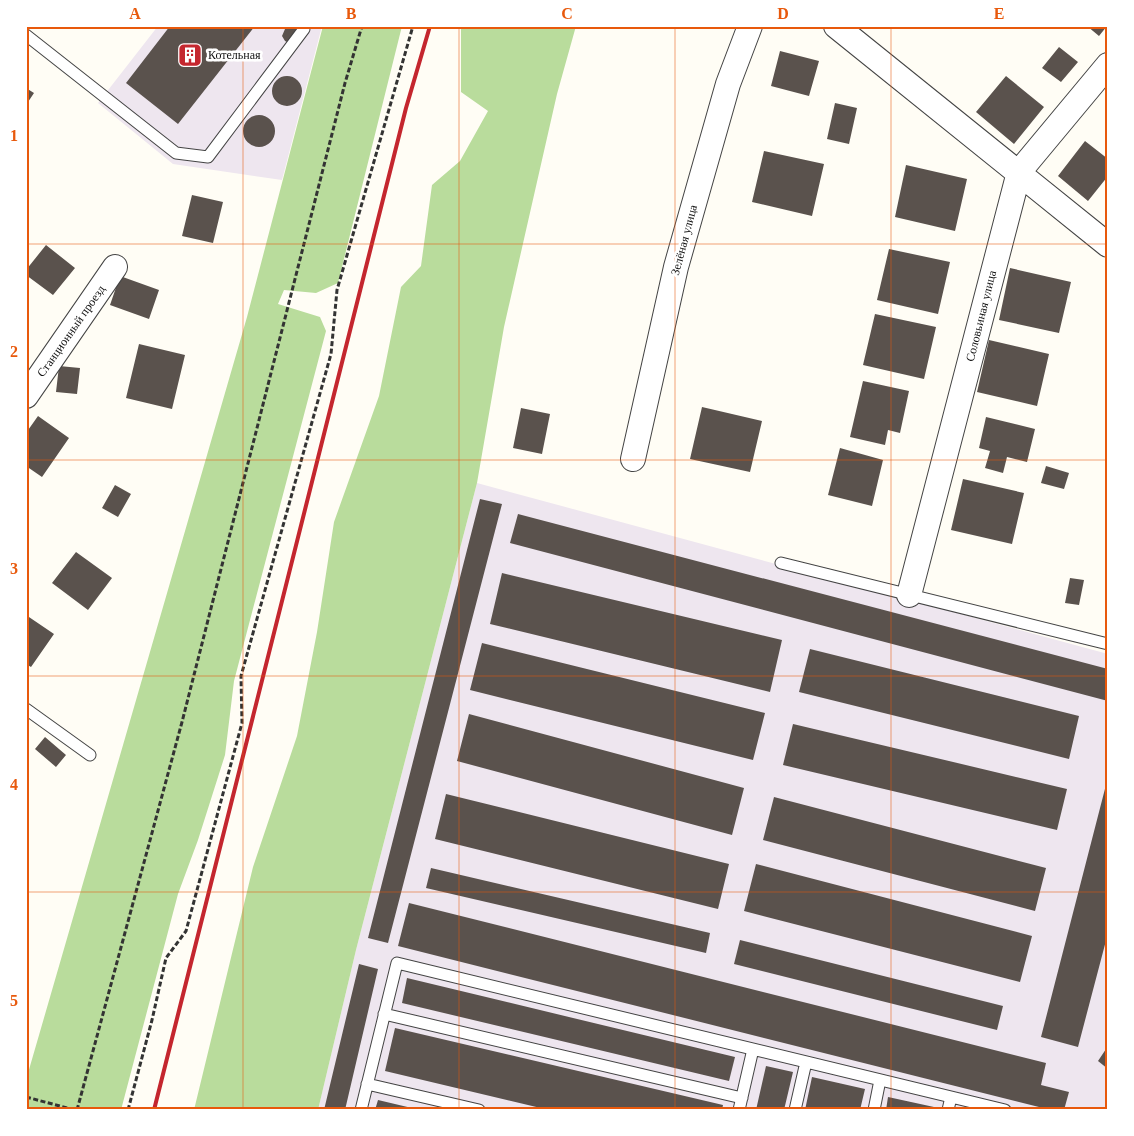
<svg xmlns="http://www.w3.org/2000/svg" width="1134" height="1136" font-family="Georgia,serif">
<style>
.industrial{fill:#eee6ef}
.forest{fill:#b9dc9c}
.building{fill:#5a524d}
.lines{fill:none;stroke-linecap:round;stroke-linejoin:round}
.service-casing{stroke:#444;stroke-width:13}
.minor-casing{stroke:#444;stroke-width:26}
.path{stroke:#333;stroke-width:3;stroke-dasharray:5 2.5;stroke-linecap:butt}
.service{stroke:#fff;stroke-width:11}
.minor{stroke:#fff;stroke-width:24}
.rail{stroke:#c4262e;stroke-width:4}
.grid{fill:none;stroke:#e8590c;stroke-width:1;stroke-opacity:0.55}
.labels{text-anchor:middle;stroke-width:5;stroke-linejoin:round;paint-order:stroke}
.poi-label{font-size:12px;fill:#111;stroke:#fff;text-anchor:start}
.street-label{font-size:12px;fill:#111;stroke:#fff}
.neatline{fill:none;stroke:#e8590c;stroke-width:2}
.grid-label{font-size:16px;text-anchor:middle;font-weight:bold;fill:#e8590c}
</style>
<rect width="100%" height="100%" fill="#fffdf5"/>
<path class="industrial" d="M158,26H322L282,180L173,164L98,103Z
M477,483L1108,654V1110H318L356,950Z"/>
<path class="forest" d="M323,26H402L338,283L316,293L284,290L278,304L320,317L326,331L234,681L225,755L198,840L178,894L121,1110H26V1080L247,317Z
M461,26H576L557,94L504,327L477,483L356,950L318,1110H194L253,867L297,736L317,632L334,522L379,396L401,287L421,266L432,185L460,161L488,111L461,92Z"/>
<path class="building" d="M170,26H255L178,124L126,83Z
M1087,26H1107L1099,36Z
M290,27H293L298,31L289,43L285,41L282,36L285,29Z
M1059,47L1078,62L1061,82L1042,68Z
M780,51L819,61L809,96L771,86Z
M1006,76L1044,107L1014,144L976,112Z
M272 91a15 15 0 1 1 30 0a15 15 0 1 1-30 0Z
M26,88L34,93L26,105Z
M835,103L857,108L849,144L827,139Z
M243 131a16 16 0 1 1 32 0a16 16 0 1 1-32 0Z
M1085,141L1108,159V176L1088,201L1058,176Z
M764,151L824,164L812,216L752,202Z
M906,165L967,179L955,231L895,217Z
M192,195L223,202L213,243L182,236Z
M46,245L75,268L53,295L26,275V270Z
M889,249L950,262L938,314L877,300Z
M1010,268L1071,282L1059,333L999,320Z
M120,276L159,290L149,319L110,305Z
M875,314L936,327L924,379L863,365Z
M989,340L1049,354L1037,406L977,392Z
M139,344L185,355L172,409L126,398Z
M59,366L80,368L77,394L56,392Z
M863,381L909,391L900,433L888,430L885,445L850,437Z
M702,407L762,421L750,472L690,459Z
M521,408L550,414L542,454L513,448Z
M38,416L69,438L42,477L26,466V433Z
M986,417L1035,429L1027,462L1007,457L1003,473L985,468L990,451L979,448Z
M840,448L883,460L872,506L828,495Z
M1046,466L1069,473L1064,489L1041,483Z
M963,479L1024,493L1012,544L951,530Z
M115,485L131,494L118,517L102,508Z
M480,499L502,504L388,943L368,938Z
M518,514L1108,669V701L510,543Z
M76,552L112,578L88,610L52,583Z
M502,573L782,640L770,692L490,624Z
M1070,578L1084,580L1079,605L1065,603Z
M26,615L54,634L31,667L26,664Z
M482,643L765,713L753,760L470,690Z
M810,649L1079,716L1069,759L799,692Z
M469,714L744,788L732,835L457,761Z
M793,724L1067,789L1057,830L783,765Z
M45,737L66,755L56,767L35,749Z
M1107,781L1108,933L1078,1047L1041,1037Z
M446,794L729,864L718,909L435,839Z
M774,797L1046,868L1035,911L763,840Z
M756,864L1032,936L1020,982L744,911Z
M431,868L710,933L706,953L426,888Z
M409,903L1046,1063L1041,1085L1069,1092L1064,1110H1051L398,946Z
M740,940L1003,1006L997,1030L734,964Z
M359,964L378,969L345,1110H324Z
M407,978L735,1057L729,1081L402,1003Z
M395,1028L723,1105L722,1110H549L385,1071Z
M1108,1046V1069L1098,1061Z
M766,1066L793,1072L784,1110H756Z
M812,1077L865,1089L860,1110H805Z
M888,1097L934,1107V1110H886Z
M378,1100L416,1109V1110H375Z"/>
<g class="lines">
<g class="service-casing">
<path id="service" d="M26,35L176,153L208,157L304,29V26
M781,563L1108,644
M26,709L90,755
M384,1014L742,1098
M367,1084L479,1110
M361,1110L397,963L1005,1110
M739,1110L753,1049
M795,1110L806,1062
M874,1110L880,1080
M948,1110L951,1097"/>
</g>
<g class="minor-casing">
<path id="minor" d="M836,26L1108,245
M26,396L115,267
M633,459L676,267L728,84L750,26
M909,595L1019,172L1108,65"/>
</g>
<path class="path" d="M26,1097L75,1110
M77,1110L182,722L345,83L362,26
M128,1110L152,1020L166,958L186,931L242,723L241,676L331,354L337,290L413,26"/>
<use href="#service" class="service"/>
<use href="#minor" class="minor"/>
<path class="rail" d="M154,1110L406,108L430,26"/>
</g>
<path class="grid" d="M243,26V1110M459,26V1110M675,26V1110M891,26V1110M26,244H1108M26,460H1108M26,676H1108M26,892H1108"/>
<defs>
<g id="building-square" transform="scale(1.25)"><rect x="-9" y="-9" width="18" height="18" rx="4" fill="#c4262e" stroke="#fff"/><path d="M-4-6H4V6H1V3H-1V6H-4ZM-2.5-4.3h1.7v1.8h-1.7ZM.8-4.3h1.7v1.8H.8ZM-2.5-1h1.7V.8h-1.7ZM.8-1h1.7V.8H.8Z" fill="#fff"/></g>
</defs>
<g fill-rule="evenodd">
<use href="#building-square" x="190" y="55"/>
</g>
<g class="labels">
<g class="poi-label">
<text x="208" y="59">Котельная</text>
</g>
<g class="street-label">
<text transform="translate(684 240) rotate(-75)" y="4">Зелёная улица</text>
<text transform="translate(981 316) rotate(-76)" y="4">Соловьиная улица</text>
<text transform="translate(71 331) rotate(-55)" y="4">Станционный проезд</text>
</g>
</g>
<rect width="1134" height="1136" fill="none" stroke="#ffffff" stroke-width="55"/>
<rect x="28" y="28" width="1078" height="1080" class="neatline"/>
<g class="grid-label">
<text x="135" y="19">A</text>
<text x="351" y="19">B</text>
<text x="567" y="19">C</text>
<text x="783" y="19">D</text>
<text x="999" y="19">E</text>
<text x="14" y="141">1</text>
<text x="14" y="357">2</text>
<text x="14" y="574">3</text>
<text x="14" y="790">4</text>
<text x="14" y="1006">5</text>
</g>
</svg>
